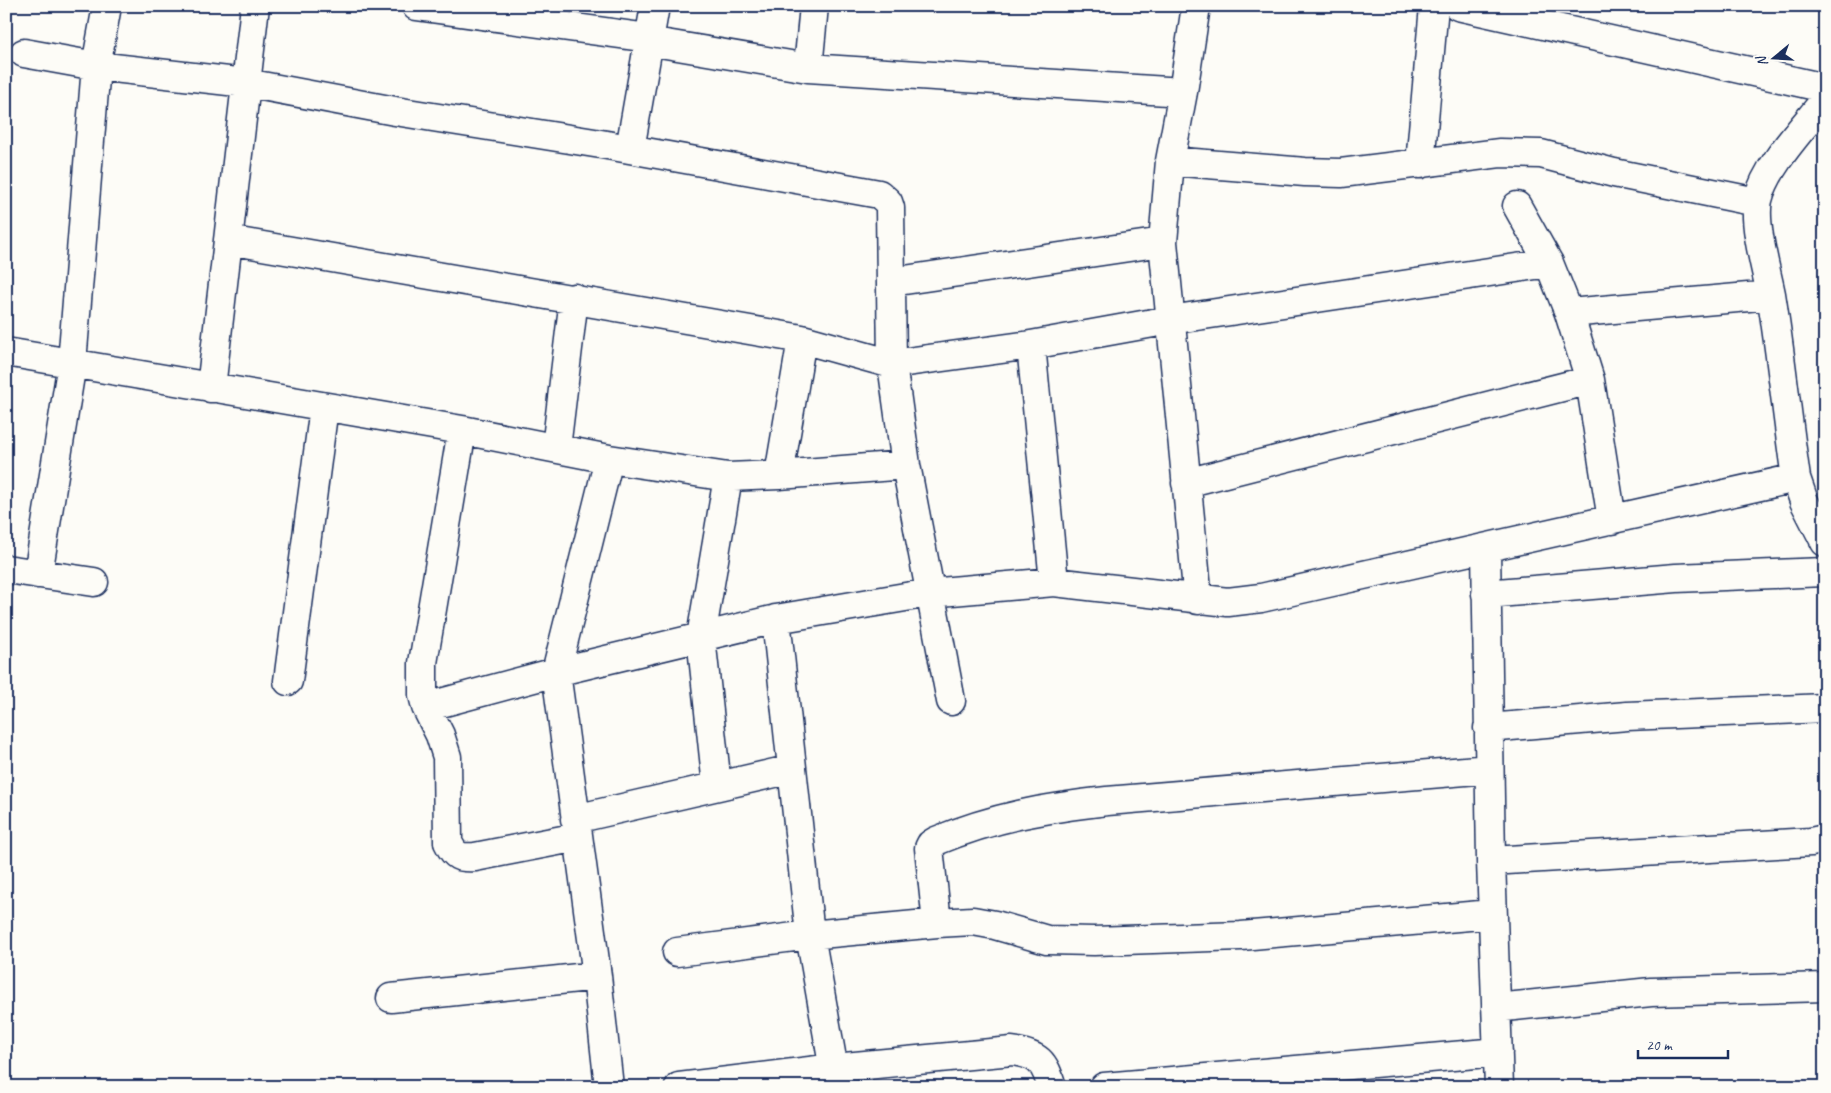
<svg xmlns="http://www.w3.org/2000/svg" width="1831" height="1093" font-family="Caveat,sans-serif">
<style>
.lines{fill:none;stroke-linecap:round;stroke-linejoin:round}
.minor-casing{stroke:#1b2f5e;stroke-width:31}
.minor{stroke:#fdfcf7;stroke-width:28}
</style>
<rect width="100%" height="100%" fill="#fdfcf7"/>
<filter id="ink" filterUnits="userSpaceOnUse"><feTurbulence type="fractalNoise" baseFrequency=".02" numOctaves="2"/><feDisplacementMap in="SourceGraphic" scale="10" xChannelSelector="R" yChannelSelector="G"/><feConvolveMatrix kernelMatrix="1 2 1 2 8 2 1 2 1" color-interpolation-filters="sRGB"/></filter>
<g filter="url(#ink)">
<g class="lines">
<g class="minor-casing">
<path id="minor" d="M416,6L649,38
M1196,6L1183,92L1170,161L1163,242L1198,600
M1458,6L1825,88
M648,41L808,68L1183,92
M24,53L96,66L246,83L395,111L607,145L879,194L888,202L890,208L892,364L906,465L951,701
M808,68L814,6
M1825,100C1803,128 1766,166 1758,200C1753,224 1766,269 1771,294C1781,355 1787,417 1796,478L1804,501L1825,542
M630,149L655,6
M1170,161L1305,172L1341,173L1500,153L1541,154L1614,173L1757,202
M1420,164L1434,6
M1517,206L1549,263L1569,313L1590,380L1612,520
M228,240L802,339L892,364L1031,345L1170,320L1549,263
M891,282L1163,242
M1569,313L1771,295
M1031,345L1054,582
M6,352L462,430L609,459L728,477L779,475L906,465
M211,388L255,6
M462,430L423,663V695L426,707L440,735L447,757L448,842C455,857 459,858 475,857L578,837
M556,448L574,298
M609,459L556,672L597,976L609,1087
M779,475L802,339
M1186,483L1590,380
M1486,549L1491,861L1499,1087
M6,569L94,582
M38,574L72,363L96,66L107,6
M1486,594L1676,578L1825,572
M776,619L810,935L837,1087
M288,681L324,407
M426,707L556,672L776,619L929,593L1054,582L1228,602L1261,598L1796,478
M1488,728L1627,716L1825,708
M717,786L701,637L728,477
M575,819L792,769
M1491,861L1811,842L1825,839
M937,923L929,848L931,844L936,841C994,817 1045,808 1107,801L1489,769
M677,952L810,935L937,923L973,921L995,925L1047,940L1094,941L1241,936L1492,914
M391,998L597,976
M1496,1008L1651,992L1825,987
M679,1087L834,1068L1012,1051C1039,1055 1044,1061 1052,1087
M1104,1087L1498,1052"/>
</g>
<use href="#minor" class="minor"/>
</g>
</g>
<rect width="1831" height="1093" fill="none" stroke="#fdfcf7" stroke-width="25"/>
<rect x="12" y="12" width="1806" height="1068" fill="none" stroke="#1b2f5e" stroke-width="2" filter="url(#ink)"/>
<g transform="translate(1774 58) rotate(252)" stroke="#fdfcf7" stroke-width="4" paint-order="stroke">
<path d="M0-4L9 19L0 12L-9 19Z" fill="#1b2f5e"/>
<text y="-8" font-size="14" font-weight="bold" text-anchor="middle" fill="#1b2f5e">N</text>
</g>
<path d="M1638 1050v8h90v-8" fill="none" stroke="#1b2f5e" stroke-width="2.5"/>
<text x="1646" y="1050" font-size="15" fill="#1b2f5e" stroke="#fdfcf7" stroke-width="4" paint-order="stroke">20 m</text>
</svg>
